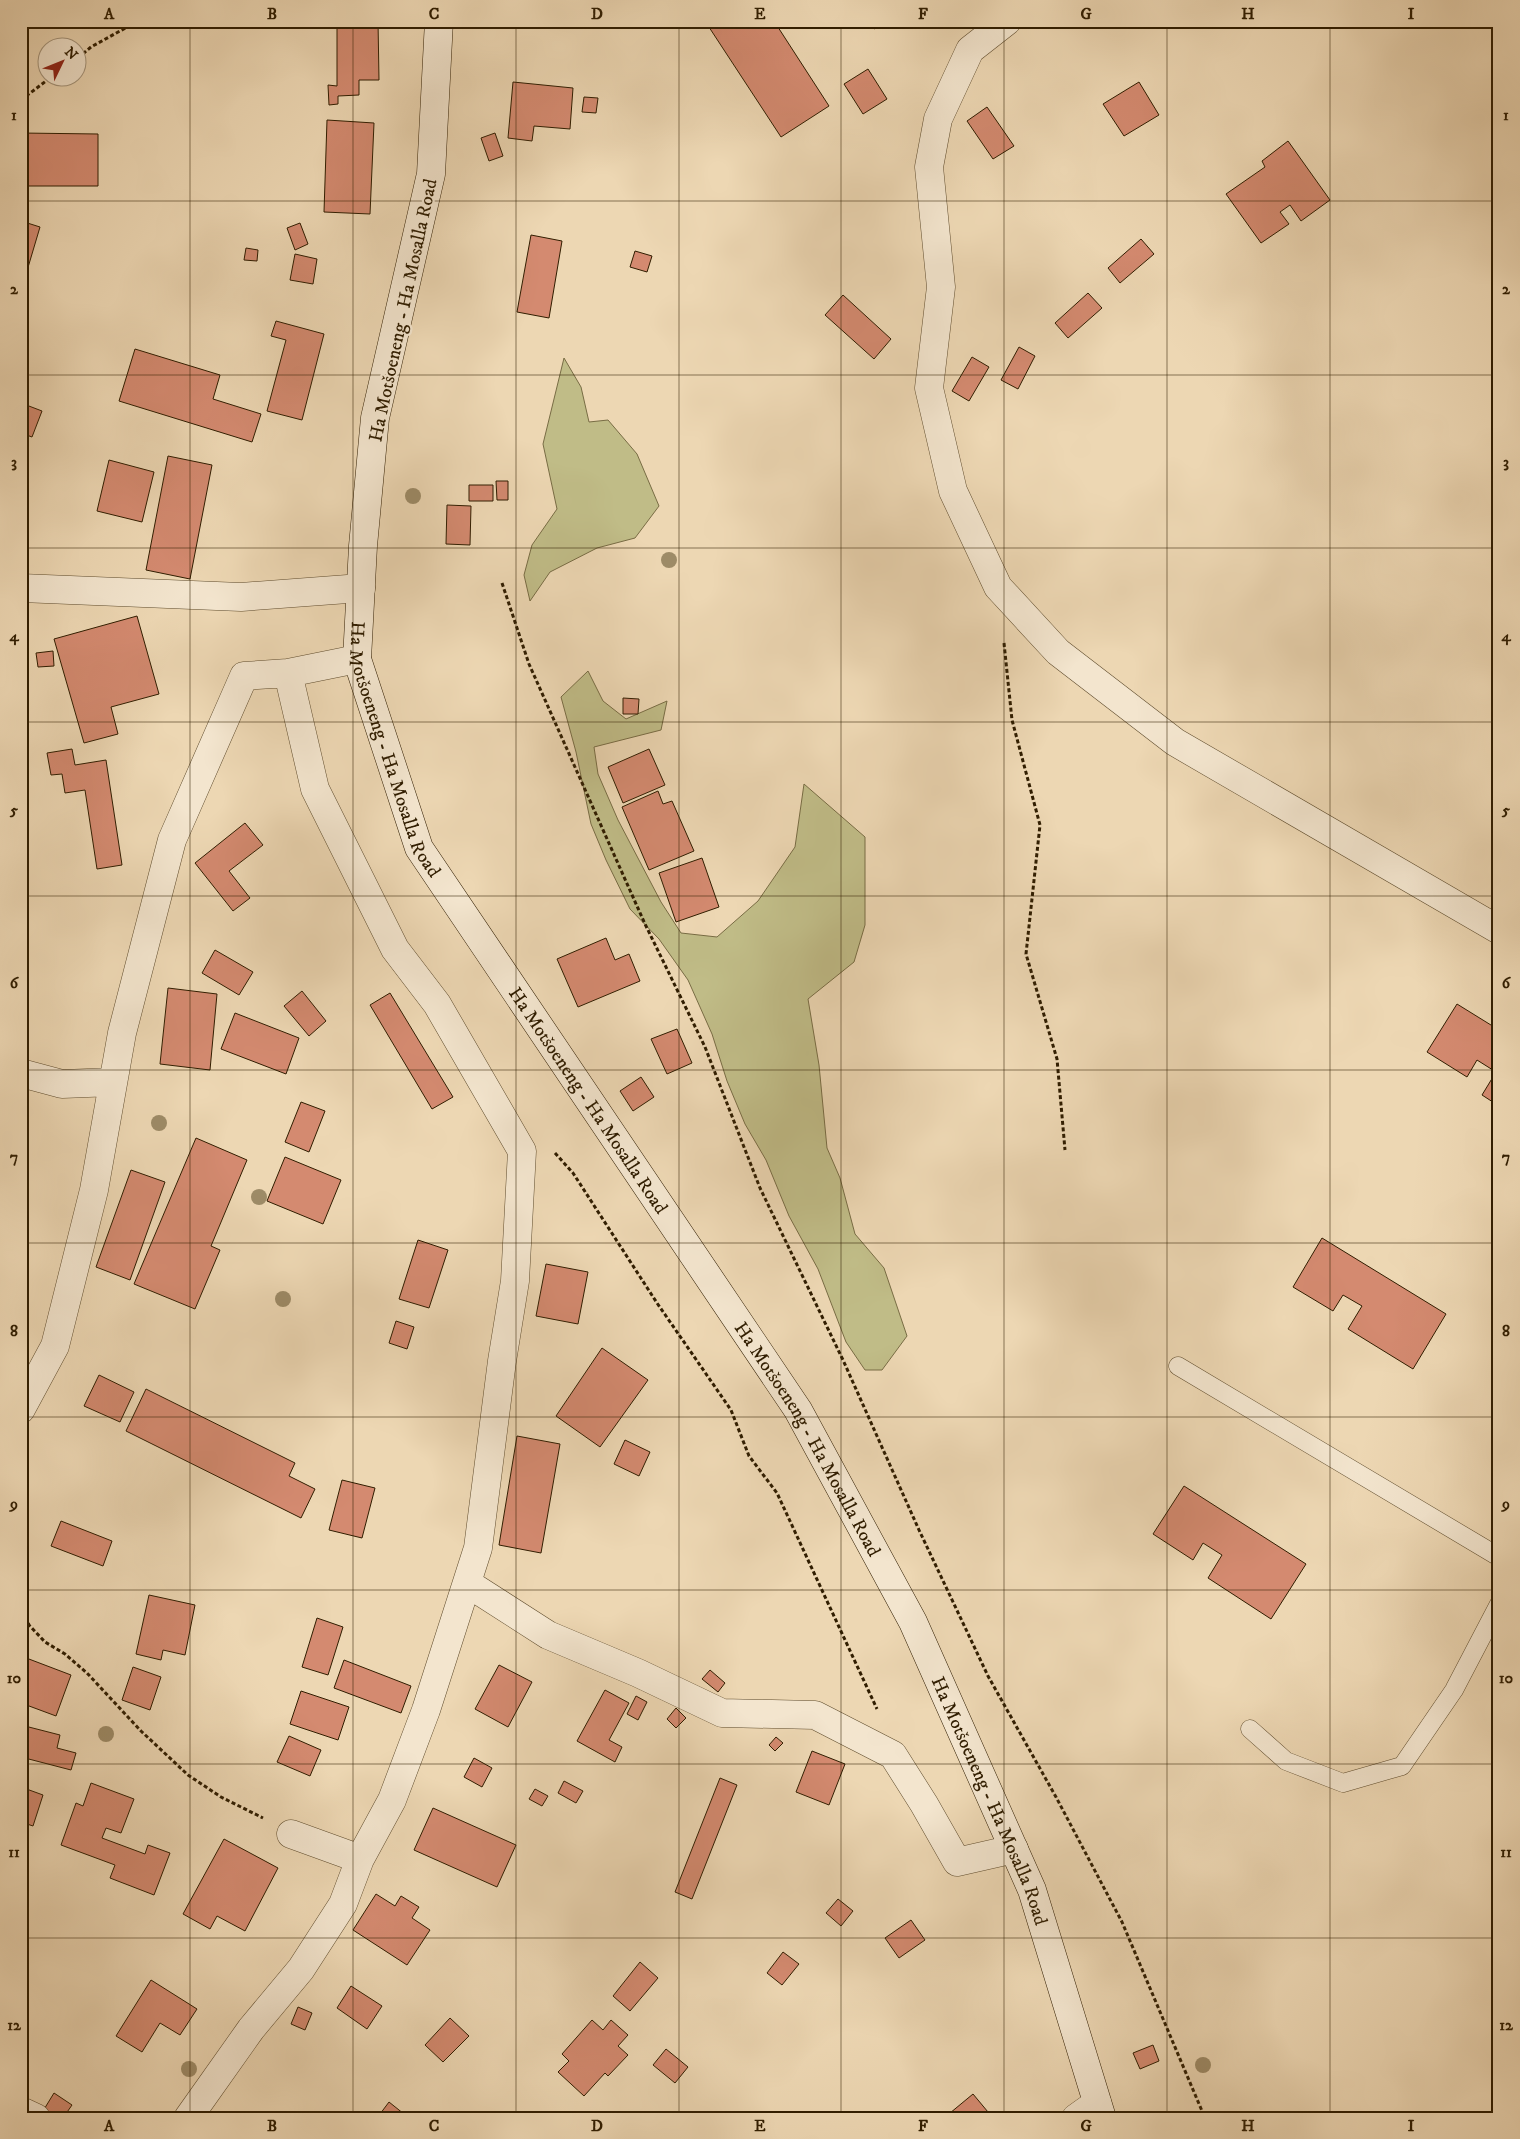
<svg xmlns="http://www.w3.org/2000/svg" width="1520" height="2139" font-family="'IM FELL DW Pica',serif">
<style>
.green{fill:#c0bc87;stroke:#786c44}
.building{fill:#d48a70;stroke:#301d00}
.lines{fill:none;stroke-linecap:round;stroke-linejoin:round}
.lane-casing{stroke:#5f4c2d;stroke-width:19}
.street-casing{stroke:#5f4c2d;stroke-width:29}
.secondary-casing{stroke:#301d00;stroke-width:29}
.path{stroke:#301d00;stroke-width:3;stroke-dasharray:4 2.5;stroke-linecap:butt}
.lane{stroke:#f3e5ce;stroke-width:18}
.street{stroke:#f3e5ce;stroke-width:28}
.secondary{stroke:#f3e5ce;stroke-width:28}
.tree{fill:#9d8b67}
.grid{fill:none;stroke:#301d00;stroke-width:1;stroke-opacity:0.55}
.labels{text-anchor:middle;stroke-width:4.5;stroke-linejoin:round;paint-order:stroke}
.street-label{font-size:19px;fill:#301d00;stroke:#f3e5ce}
.neatline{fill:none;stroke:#301d00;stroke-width:2}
.grid-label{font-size:16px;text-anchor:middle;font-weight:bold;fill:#301d00}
</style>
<rect width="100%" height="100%" fill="#edd7b3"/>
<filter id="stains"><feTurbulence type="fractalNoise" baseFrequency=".004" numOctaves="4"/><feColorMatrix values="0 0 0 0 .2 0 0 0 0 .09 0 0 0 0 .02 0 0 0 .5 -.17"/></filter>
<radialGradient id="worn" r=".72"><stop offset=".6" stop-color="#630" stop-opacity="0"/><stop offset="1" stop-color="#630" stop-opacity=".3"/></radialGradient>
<path class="green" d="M564,358L581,387L589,422L608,420L637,454L659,506L635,538L597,548L550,572L530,601L524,575L532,545L557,509L543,444Z
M588,671L603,701L626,719L667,701L661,730L594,747L598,774L618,820L661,902L681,933L717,937L758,901L795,847L804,784L865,837V925L854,962L808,999L819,1065L827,1148L840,1178L855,1234L884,1268L907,1336L882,1370H865L846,1342L818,1269L789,1216L766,1160L745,1124L727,1081L712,1034L688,980L659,939L630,909L606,860L591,824L576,752L561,697Z"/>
<path class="building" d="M337,21H378L379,80H359V95L338,96V104L329,105L328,85L337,86Z
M705,21H774L829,106L781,137Z
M869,21H886L874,29Z
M868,69L887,99L863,114L844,84Z
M513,82L573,88L570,129L534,126L532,141L508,138Z
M1139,82L1159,115L1124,136L1103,104Z
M584,97L598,98L596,113L582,112Z
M987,107L1014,146L993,159L967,121Z
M327,120L374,123L370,214L324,212Z
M21,133L98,134V186H21Z
M495,133L503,156L489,161L481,138Z
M1288,141L1330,200L1301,221L1290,205L1280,212L1289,224L1261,243L1226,194L1265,167L1262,161Z
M21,221L40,227L21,291Z
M300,223L308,244L295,250L287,228Z
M531,235L562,241L549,318L517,312Z
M1141,239L1154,254L1120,283L1108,268Z
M246,248L258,250L257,261L244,260Z
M635,251L652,256L647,272L630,267Z
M295,254L317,259L313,284L290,280Z
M1088,293L1102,308L1068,338L1055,323Z
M843,295L891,339L874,359L825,315Z
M276,321L324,334L302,420L267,411L286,340L271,336Z
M1019,347L1035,356L1018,389L1001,380Z
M135,349L220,375L213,399L261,414L252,442L119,401Z
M972,357L989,367L969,401L952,391Z
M21,403L42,411L32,437L21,433Z
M168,456L212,465L190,579L146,570Z
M109,460L154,472L142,522L97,511Z
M496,481H508V500H497Z
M469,485H493V501H469Z
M447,505L471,506L470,545L446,544Z
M137,616L159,694L111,707L118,734L84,743L54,639Z
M53,651L54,666L38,667L36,653Z
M623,698L639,699L638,714H623Z
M72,749L75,765L106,760L122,865L97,869L85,790L65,793L62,774L51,775L47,753Z
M649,749L665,785L623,803L608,767Z
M658,791L663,804L672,801L694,851L649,870L622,807Z
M245,823L263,845L229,871L250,898L233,911L195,863Z
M702,858L719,907L676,922L659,873Z
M606,938L615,960L629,954L640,981L578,1007L557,959Z
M215,950L253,972L239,995L202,973Z
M168,988L217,994L210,1070L160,1064Z
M302,991L326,1021L309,1036L284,1006Z
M390,993L453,1097L432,1109L370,1005Z
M1457,1004L1499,1030V1106L1482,1095L1496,1072L1477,1060L1467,1077L1427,1052Z
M235,1013L299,1038L286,1074L221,1049Z
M677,1029L692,1063L667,1074L651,1039Z
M641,1077L654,1097L633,1111L620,1091Z
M301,1102L325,1111L309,1152L285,1142Z
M196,1138L247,1160L211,1246L220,1250L195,1309L134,1284Z
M285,1157L341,1180L323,1224L267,1201Z
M131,1170L165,1182L130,1280L96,1267Z
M1322,1238L1446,1314L1413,1369L1348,1329L1362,1306L1343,1295L1333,1311L1293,1287Z
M418,1240L448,1250L429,1308L399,1299Z
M546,1264L588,1272L578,1324L536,1316Z
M396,1321L414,1327L407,1349L389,1343Z
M602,1348L648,1380L600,1447L556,1416Z
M99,1375L134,1392L120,1422L84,1406Z
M146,1389L295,1463L289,1476L315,1489L301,1518L126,1431Z
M517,1436L560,1444L541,1553L499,1545Z
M625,1440L650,1452L639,1476L614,1464Z
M342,1480L375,1488L362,1538L329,1530Z
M1184,1486L1306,1564L1271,1619L1208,1578L1222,1555L1203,1543L1193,1560L1153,1534Z
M61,1521L112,1541L103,1566L51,1546Z
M149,1595L195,1605L185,1655L163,1650L161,1660L136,1654Z
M317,1618L343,1627L328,1675L302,1667Z
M21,1656L71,1675L56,1716L21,1703Z
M344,1660L411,1686L401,1713L334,1688Z
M499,1665L532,1682L508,1727L475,1709Z
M133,1667L161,1677L150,1710L122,1700Z
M710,1670L725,1683L718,1692L702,1679Z
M605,1690L629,1703L609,1740L622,1747L615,1762L577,1741Z
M301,1691L349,1707L338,1740L290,1724Z
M636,1696L647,1702L638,1720L627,1714Z
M676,1708L686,1718L676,1728L667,1719Z
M21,1725L60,1735L57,1748L76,1753L71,1770L21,1757Z
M289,1736L321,1750L310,1776L277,1762Z
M776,1737L783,1743L775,1751L769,1745Z
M812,1751L845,1764L829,1805L796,1792Z
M474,1758L492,1768L482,1787L464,1777Z
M720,1778L737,1785L692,1899L675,1892Z
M564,1781L583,1791L576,1803L558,1793Z
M91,1783L134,1799L121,1833L106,1828L102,1838L145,1854L148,1845L170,1853L154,1895L110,1878L115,1865L61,1845L76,1803L83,1806Z
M21,1787L43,1795L33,1826L21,1822Z
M535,1789L548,1796L542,1806L529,1799Z
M433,1808L516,1845L497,1887L414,1850Z
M224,1839L278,1868L245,1931L217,1916L210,1929L183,1914Z
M376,1894L395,1906L401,1896L419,1907L412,1918L430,1930L407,1965L353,1930Z
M838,1899L853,1911L841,1926L826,1913Z
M911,1920L925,1940L899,1958L885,1938Z
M783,1952L799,1964L782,1985L767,1973Z
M640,1962L658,1978L630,2011L613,1996Z
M151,1980L197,2009L180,2035L160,2023L142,2052L116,2036Z
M351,1986L382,2006L367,2029L337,2008Z
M298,2007L312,2013L305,2030L291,2024Z
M450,2018L469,2036L443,2062L425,2045Z
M592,2020L603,2030L611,2020L628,2035L618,2046L628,2055L608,2076L605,2073L584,2096L558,2072L569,2061L562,2054Z
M1153,2045L1159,2061L1140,2069L1133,2053Z
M666,2049L688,2067L675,2083L653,2065Z
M54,2093L72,2105L63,2118H53L43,2111Z
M973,2094L993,2118H944Z
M389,2102L409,2118H377Z"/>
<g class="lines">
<g class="lane-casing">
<path id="lane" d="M1178,1366L1499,1557
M1250,1729L1286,1761L1343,1783L1402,1766L1454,1690L1499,1604"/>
</g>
<g class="street-casing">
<path id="street" d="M1007,21L970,50L938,119L929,167L941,287L929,388L953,491L998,587L1058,652L1175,742L1499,930
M21,588L241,597L361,588
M21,1073L62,1084L113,1082
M21,1409L55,1346L94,1190L122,1033L172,840L244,676L288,673L357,659
M467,1583L548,1635L638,1673L722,1713L815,1715L893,1755L924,1804L957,1862L1014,1849
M291,1834L360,1859
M21,2111L36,2118
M188,2118L251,2029L301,1969L343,1904L360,1859L392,1800L426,1710L478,1548L502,1361L515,1281L522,1151L437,1004L395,949L315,789L288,673
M1076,2118L1097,2103"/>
</g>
<g class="secondary-casing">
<g id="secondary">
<path id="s1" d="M439,21L431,174L375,418L363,546L357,659L419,848L798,1410L913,1622L1032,1890L1102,2118"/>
</g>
</g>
<path class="path" d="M78,58L91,47L138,21
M21,100L50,78
M502,583L529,664L645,924L705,1047L760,1188L843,1360L919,1530L988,1676L1056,1797L1122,1922L1205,2118
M1004,643L1012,720L1040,825L1026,954L1057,1059L1065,1150
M555,1153L573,1173L657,1303L731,1410L749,1456L777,1493L877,1709
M21,1605L29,1625L45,1642L65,1654L87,1673L141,1731L188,1775L221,1797L263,1818"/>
<use href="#lane" class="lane"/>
<use href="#street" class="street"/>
<use href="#secondary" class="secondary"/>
</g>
<g class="tree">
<circle cx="413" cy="496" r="8"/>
<circle cx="669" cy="560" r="8"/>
<circle cx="159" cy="1123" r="8"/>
<circle cx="259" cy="1197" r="8"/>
<circle cx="283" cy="1299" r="8"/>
<circle cx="106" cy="1734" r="8"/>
<circle cx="1203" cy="2065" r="8"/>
<circle cx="189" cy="2069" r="8"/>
</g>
<path class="grid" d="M190,21V2118M353,21V2118M516,21V2118M679,21V2118M841,21V2118M1004,21V2118M1167,21V2118M1330,21V2118M21,201H1499M21,375H1499M21,548H1499M21,722H1499M21,896H1499M21,1070H1499M21,1243H1499M21,1417H1499M21,1590H1499M21,1764H1499M21,1938H1499"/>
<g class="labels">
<g class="street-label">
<text transform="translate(402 310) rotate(-78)" y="7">Ha Motšoeneng - Ha Mosalla Road</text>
<text dy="7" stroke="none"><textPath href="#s1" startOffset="742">Ha Motšoeneng - Ha Mosalla Road</textPath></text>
<text dy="7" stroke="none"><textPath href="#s1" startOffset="1148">Ha Motšoeneng - Ha Mosalla Road</textPath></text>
<text dy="7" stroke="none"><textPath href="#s1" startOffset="1552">Ha Motšoeneng - Ha Mosalla Road</textPath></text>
<text dy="7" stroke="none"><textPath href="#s1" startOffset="1958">Ha Motšoeneng - Ha Mosalla Road</textPath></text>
</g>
</g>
<rect width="1520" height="2139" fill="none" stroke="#edd7b3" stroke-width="55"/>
<g transform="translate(62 62) rotate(47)"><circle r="24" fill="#f3e5ce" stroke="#a5957c"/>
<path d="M0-4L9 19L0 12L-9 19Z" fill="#8f2418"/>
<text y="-8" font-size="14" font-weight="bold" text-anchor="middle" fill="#301d00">N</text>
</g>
<rect x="28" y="28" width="1464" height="2084" class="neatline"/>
<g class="grid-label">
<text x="109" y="19">A</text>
<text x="272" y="19">B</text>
<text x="434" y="19">C</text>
<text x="597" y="19">D</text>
<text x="760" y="19">E</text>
<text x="923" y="19">F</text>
<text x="1086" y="19">G</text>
<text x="1248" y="19">H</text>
<text x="1411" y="19">I</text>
<text x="14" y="120">1</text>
<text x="1506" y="120">1</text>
<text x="14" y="294">2</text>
<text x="1506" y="294">2</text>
<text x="14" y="467">3</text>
<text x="1506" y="467">3</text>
<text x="14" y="641">4</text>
<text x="1506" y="641">4</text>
<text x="14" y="815">5</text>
<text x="1506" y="815">5</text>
<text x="14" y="988">6</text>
<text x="1506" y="988">6</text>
<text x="14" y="1162">7</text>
<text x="1506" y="1162">7</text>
<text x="14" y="1336">8</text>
<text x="1506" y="1336">8</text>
<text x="14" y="1509">9</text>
<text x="1506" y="1509">9</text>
<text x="14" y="1683">10</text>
<text x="1506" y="1683">10</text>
<text x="14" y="1857">11</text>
<text x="1506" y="1857">11</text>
<text x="14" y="2030">12</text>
<text x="1506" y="2030">12</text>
<text x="109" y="2131">A</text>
<text x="272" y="2131">B</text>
<text x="434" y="2131">C</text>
<text x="597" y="2131">D</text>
<text x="760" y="2131">E</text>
<text x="923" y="2131">F</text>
<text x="1086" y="2131">G</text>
<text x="1248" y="2131">H</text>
<text x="1411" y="2131">I</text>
</g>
<rect width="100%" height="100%" filter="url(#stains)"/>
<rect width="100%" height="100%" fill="url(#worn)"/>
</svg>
